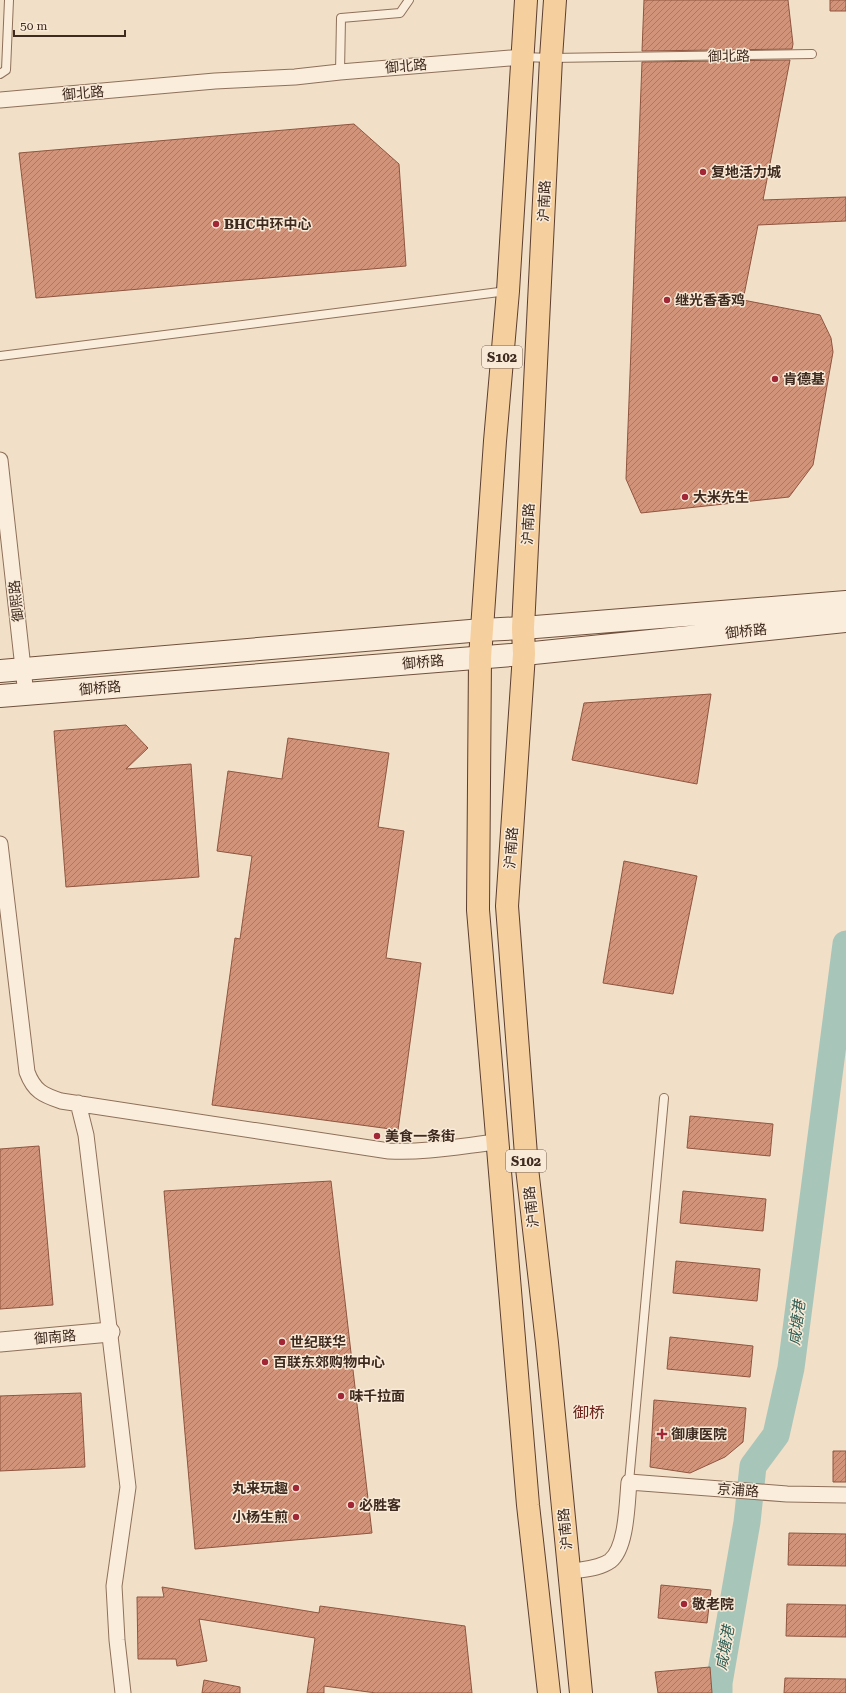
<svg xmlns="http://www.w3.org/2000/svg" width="846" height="1693" font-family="'Roboto Serif','Noto Sans SC',serif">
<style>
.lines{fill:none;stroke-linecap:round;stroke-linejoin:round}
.river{stroke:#a8c5b9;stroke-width:27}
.building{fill:url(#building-hatch);stroke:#8f553f}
.service-casing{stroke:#8e705b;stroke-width:10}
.minor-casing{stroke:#8e705b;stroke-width:17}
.tertiary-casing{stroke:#8e705b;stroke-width:21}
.secondary-casing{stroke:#70513e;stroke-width:24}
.primary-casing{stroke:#5c3e2f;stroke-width:24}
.service{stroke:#fbeddb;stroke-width:8}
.minor{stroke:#fbeddb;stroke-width:15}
.tertiary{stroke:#fbeddb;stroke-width:19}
.secondary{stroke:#fbeddb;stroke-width:22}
.primary{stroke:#f5cf9e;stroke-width:22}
.poi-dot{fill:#a12737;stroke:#f8ead7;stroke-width:1.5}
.labels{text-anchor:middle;stroke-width:3;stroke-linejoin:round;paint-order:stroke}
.shield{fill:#f8ead7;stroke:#766456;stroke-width:1}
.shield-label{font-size:13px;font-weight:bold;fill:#3e2a1f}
.street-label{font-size:14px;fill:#3e2a1f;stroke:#f8ead7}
.poi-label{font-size:14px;font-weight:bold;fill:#3e2a1f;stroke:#f8ead7;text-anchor:start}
.water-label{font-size:15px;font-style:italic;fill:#2e5e55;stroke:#f8ead7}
.quarter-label{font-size:16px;fill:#6d231c;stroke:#f8ead7}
</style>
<defs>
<pattern id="building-hatch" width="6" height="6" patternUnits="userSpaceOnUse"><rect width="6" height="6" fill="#d1947b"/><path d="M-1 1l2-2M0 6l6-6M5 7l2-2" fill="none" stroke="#ab7964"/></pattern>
</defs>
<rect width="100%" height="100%" fill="#f1dfc7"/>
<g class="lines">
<path class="river" d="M719,1693V1683L747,1522L753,1466L776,1435L791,1368L846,944"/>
</g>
<path class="building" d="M644,0H788L793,44L792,49L642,51Z
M830,0H846V11H830Z
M790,60L763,200L846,197V221L758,225L743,300L820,315L831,338L833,352L813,465L789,497L641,513L626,479L642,62Z
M354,124L399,164L406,266L36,298L19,153Z
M711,694L697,784L572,760L584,703Z
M126,725L148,748L126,769L191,764L199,877L66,887L54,731Z
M288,738L389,753L378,827L404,831L386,958L421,963L398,1130L212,1105L235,938L240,939L252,856L217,851L228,771L282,779Z
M624,861L697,876L673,994L603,983Z
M690,1116L773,1124L770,1156L687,1148Z
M39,1146L53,1305L0,1309V1149Z
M331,1181L372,1533L195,1549L164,1191Z
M683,1191L766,1199L763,1231L680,1223Z
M676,1261L760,1269L757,1301L673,1293Z
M670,1337L753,1346L750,1377L667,1369Z
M81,1393L85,1467L0,1471V1396Z
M654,1400L746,1408L743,1442L725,1457L690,1473L650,1467Z
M833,1451H846V1482H833Z
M789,1533L846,1534V1566L788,1565Z
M661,1585L711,1590L707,1623L658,1618Z
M162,1587L319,1613L320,1606L465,1626L472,1693H376L324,1686V1693H307L315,1638L199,1619L207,1661L177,1666L176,1659H138L137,1597H164Z
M787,1604L846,1605V1637L786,1636Z
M710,1667L712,1693H658L655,1672Z
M785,1678L846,1679V1693H784Z
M204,1680L240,1687V1693H202Z"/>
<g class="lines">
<g class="service-casing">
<path id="service" d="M523,57L551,58L812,54
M340,72L341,18L400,13L409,0
M0,74L6,70L9,0
M0,356L507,291
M629,1482L664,1098"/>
</g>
<g class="minor-casing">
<path id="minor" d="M0,100L215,81L295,77L340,72L522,57
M0,460L26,695
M0,844L27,1072C34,1091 43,1095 61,1101L389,1151C425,1153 461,1146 497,1142
M78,1103L86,1135L128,1487L114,1586L117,1640L123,1693
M569,1572C582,1569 599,1569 610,1561C627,1548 627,1502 629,1482L787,1494L846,1495"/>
</g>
<g class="tertiary-casing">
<path id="tertiary" d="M0,1342L110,1332"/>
</g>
<g class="secondary-casing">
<path id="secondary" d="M0,671L482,630L523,628L846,602
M0,696L524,654L846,621"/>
</g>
<g class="primary-casing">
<path id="primary" d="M526,0L508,291L495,441L480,658L478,910L528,1505L549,1693
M555,0L551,58L523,628L524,654L507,906L527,1168L547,1343L581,1693"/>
</g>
<use href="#service" class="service"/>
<use href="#minor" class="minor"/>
<use href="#tertiary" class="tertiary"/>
<use href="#secondary" class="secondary"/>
<use href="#primary" class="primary"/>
</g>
<g class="poi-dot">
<circle cx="703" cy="172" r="4"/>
<circle cx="216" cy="224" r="4"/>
<circle cx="667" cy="300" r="4"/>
<circle cx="775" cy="379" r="4"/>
<circle cx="685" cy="497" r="4"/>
<circle cx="377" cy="1136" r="4"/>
<circle cx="282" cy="1342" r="4"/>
<circle cx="265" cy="1362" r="4"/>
<circle cx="341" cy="1396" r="4"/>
<path d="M660 1428h4v4h4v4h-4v4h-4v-4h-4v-4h4z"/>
<circle cx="296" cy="1488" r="4"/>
<circle cx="351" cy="1505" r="4"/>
<circle cx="296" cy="1517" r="4"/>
<circle cx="684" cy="1604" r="4"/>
</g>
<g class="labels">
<g class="shield">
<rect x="482" y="346" width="40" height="22" rx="3"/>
<rect x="506" y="1150" width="40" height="22" rx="3"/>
</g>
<g class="shield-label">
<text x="502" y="362">S102</text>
<text x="526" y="1166">S102</text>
</g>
<g class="street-label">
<text transform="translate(729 56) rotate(-1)" y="5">御北路</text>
<text transform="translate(406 66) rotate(-5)" y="5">御北路</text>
<text transform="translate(83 93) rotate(-5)" y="5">御北路</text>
<text transform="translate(544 201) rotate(-87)" y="5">沪南路</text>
<text transform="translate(528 524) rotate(-87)" y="5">沪南路</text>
<text transform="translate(16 601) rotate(-96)" y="5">御熙路</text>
<text transform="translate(746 631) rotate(-6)" y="5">御桥路</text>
<text transform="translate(423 662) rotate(-5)" y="5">御桥路</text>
<text transform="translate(100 688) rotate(-5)" y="5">御桥路</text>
<text transform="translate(511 848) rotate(-86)" y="5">沪南路</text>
<text transform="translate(531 1207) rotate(-96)" y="5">沪南路</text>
<text transform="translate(55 1337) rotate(-5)" y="5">御南路</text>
<text transform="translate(738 1490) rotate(4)" y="5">京浦路</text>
<text transform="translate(565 1529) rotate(-95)" y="5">沪南路</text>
</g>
<g class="poi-label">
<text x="711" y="177">复地活力城</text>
<text x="224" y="229">BHC中环中心</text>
<text x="675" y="305">继光香香鸡</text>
<text x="783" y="384">肯德基</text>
<text x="693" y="502">大米先生</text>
<text x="385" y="1141">美食一条街</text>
<text x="290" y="1347">世纪联华</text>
<text x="273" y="1367">百联东郊购物中心</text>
<text x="349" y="1401">味千拉面</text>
<text x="671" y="1439">御康医院</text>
<text x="288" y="1493" text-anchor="end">丸来玩趣</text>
<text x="359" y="1510">必胜客</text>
<text x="288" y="1522" text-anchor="end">小杨生煎</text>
<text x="692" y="1609">敬老院</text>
</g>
<g class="water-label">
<text transform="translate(797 1323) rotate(-83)" y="5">咸塘港</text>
<text transform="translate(725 1648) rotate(-80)" y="5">咸塘港</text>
</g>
<g class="quarter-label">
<text x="589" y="1418">御桥</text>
</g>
</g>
<path d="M14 30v6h111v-6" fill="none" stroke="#3e2a1f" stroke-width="2"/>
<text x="20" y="30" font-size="12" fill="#3e2a1f" stroke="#f8ead7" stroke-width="3" paint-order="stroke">50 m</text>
</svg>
